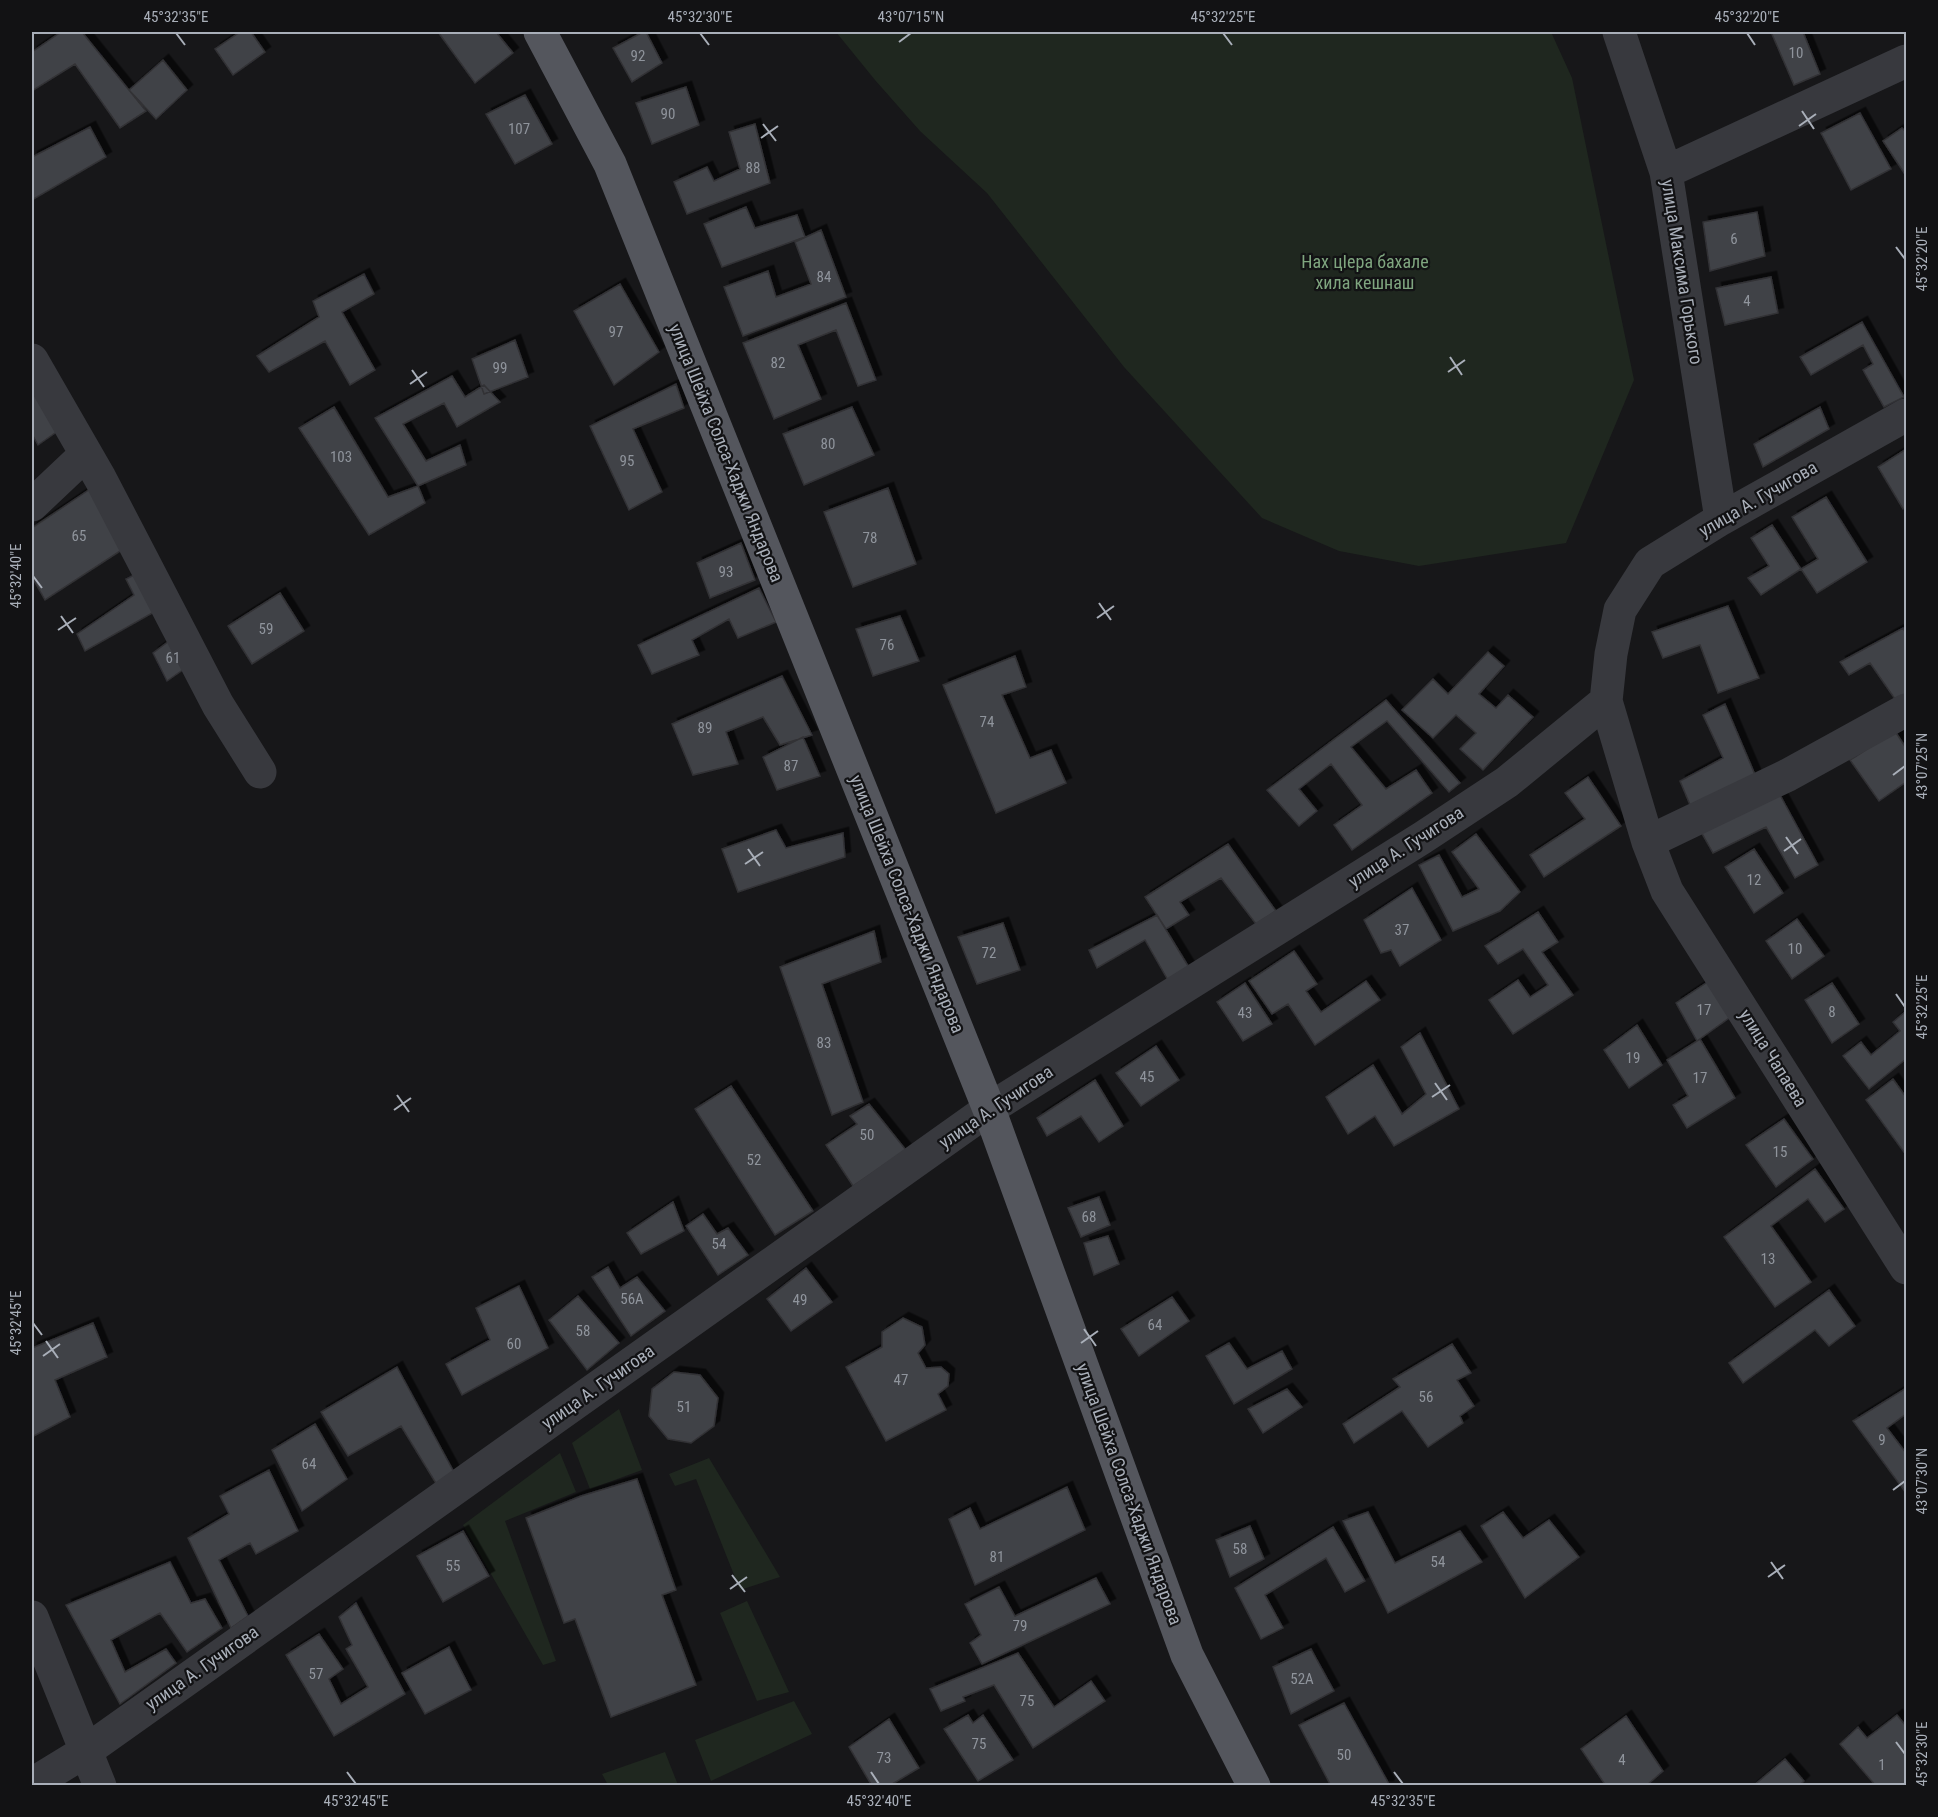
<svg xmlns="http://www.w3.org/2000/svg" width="1938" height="1817" font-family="'Roboto Condensed',sans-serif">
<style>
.green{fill:#1f271f}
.building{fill:#414246;stroke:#313135;stroke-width:1.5;filter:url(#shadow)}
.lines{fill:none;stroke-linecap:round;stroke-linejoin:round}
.minor{stroke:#38393e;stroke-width:33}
.major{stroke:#54565d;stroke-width:33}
.ticks{fill:none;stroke:#a9afb9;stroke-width:2}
.labels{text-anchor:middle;stroke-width:4.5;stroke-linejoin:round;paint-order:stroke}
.number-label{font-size:15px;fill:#8f949c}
.park-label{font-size:18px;fill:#7fa57f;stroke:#121214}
.street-label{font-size:18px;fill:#a9afb9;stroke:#121214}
.neatline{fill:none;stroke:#a9afb9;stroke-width:2}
.ticks-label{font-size:15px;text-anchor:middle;fill:#a9afb9}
</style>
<defs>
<filter id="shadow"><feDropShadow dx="5.5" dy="-5.5" stdDeviation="0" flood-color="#0009"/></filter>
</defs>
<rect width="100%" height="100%" fill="#171719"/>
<path class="green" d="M836,32H1551L1572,78L1634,380L1566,543L1419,566L1339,551L1262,518L1124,367L987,193L920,131L875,80Z
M619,1409L642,1470L590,1489L572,1443Z
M560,1453L576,1492L505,1521L556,1661L543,1665L463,1525Z
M709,1458L780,1577L740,1590L696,1479L675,1486L669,1474Z
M747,1601L789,1692L757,1701L720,1613Z
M794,1701L812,1734L711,1781L695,1740Z
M665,1752L678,1785H608L602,1774Z"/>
<path class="building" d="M61,32H82L146,111L120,128L75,64L32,91V52Z
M240,32H251L265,52L233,75L215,49Z
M438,32H496L513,53L475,83Z
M643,32H646L662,63L632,82L613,48Z
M1771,32H1803L1820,74L1794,85Z
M163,60L187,90L156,119L129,90Z
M686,87L699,125L652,144L636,103Z
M525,95L552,144L515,164L486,114Z
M1860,113L1891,169L1851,190L1821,133Z
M755,124L770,183L687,214L674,182L707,167L714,181L740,169L729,132Z
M90,127L106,157L32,200V157Z
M1902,128L1906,132V176L1883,141Z
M746,207L755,228L797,215L805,237L722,267L704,224Z
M1757,212L1765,256L1710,271L1703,222Z
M821,230L846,297L743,336L724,287L768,271L776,297L811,284L795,242Z
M364,274L374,294L342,312L375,370L350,385L325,341L269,372L257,356L319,317L313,301Z
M1771,277L1778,313L1725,325L1716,288Z
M620,284L659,352L614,385L574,311Z
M846,303L876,380L858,386L836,330L798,345L821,399L774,419L743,343Z
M1862,322L1904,397L1884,407L1863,370L1873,364L1863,345L1811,375L1800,357Z
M515,340L528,377L484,394L472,359Z
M32,374L65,426L38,445L32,434Z
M452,376L465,397L484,385L500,402L457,427L444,403L403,424L426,461L460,445L466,465L418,486L375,418Z
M676,384L684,408L633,429L662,492L629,510L590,426Z
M334,407L388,497L418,486L425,503L369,535L299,428Z
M852,407L874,455L804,485L783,434Z
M1820,407L1829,429L1763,467L1754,444Z
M1906,449V507L1903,509L1878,467Z
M93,487L131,544L45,600L32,577V528Z
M888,488L916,564L853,587L824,512Z
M1826,497L1867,562L1817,593L1801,569L1818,559L1792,517Z
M1772,525L1801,569L1761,595L1748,578L1769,566L1751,538Z
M741,543L755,580L710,598L697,563Z
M142,571L163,607L85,651L77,634L134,595L126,579Z
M759,588L776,622L738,638L729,619L692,640L699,655L652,674L638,645Z
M280,593L304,631L252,664L228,626Z
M1728,606L1759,678L1718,693L1700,645L1663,658L1652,632Z
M900,616L919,661L873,676L856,629Z
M1903,628L1906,634V696L1897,702L1870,663L1849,675L1840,662Z
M177,635L194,662L167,681L153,653Z
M1488,652L1504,666L1479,694L1496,708L1508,695L1533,717L1483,770L1460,749L1476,733L1456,715L1433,738L1402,710L1433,679L1448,694Z
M1015,656L1026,687L1002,695L1030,758L1051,750L1066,783L996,813L943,685Z
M782,676L812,735L780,745L763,717L726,732L738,764L693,775L672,724Z
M1386,700L1460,783L1449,792L1387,721L1351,747L1386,789L1416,770L1432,793L1352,850L1334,825L1362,805L1331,764L1299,789L1317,811L1299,826L1267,790Z
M1725,704L1756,777L1693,812L1680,781L1723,758L1703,715Z
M1895,731L1906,748V782L1879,801L1850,760Z
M803,737L820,776L777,790L763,757Z
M1588,777L1621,826L1544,877L1530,855L1585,819L1565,793Z
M1779,793L1818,865L1795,878L1766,827L1713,853L1700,830Z
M776,830L786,848L843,833L845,857L738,892L722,849Z
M1476,834L1520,892L1500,911L1453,931L1419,865L1439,855L1462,897L1479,889L1452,852Z
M1228,844L1276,911L1256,924L1221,878L1180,902L1189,915L1166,929L1145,897Z
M1754,849L1783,893L1754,913L1725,867Z
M1412,888L1441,940L1400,966L1391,950L1381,953L1364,920Z
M1538,912L1558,942L1542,952L1573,995L1513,1034L1489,1000L1518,980L1530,997L1548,985L1523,949L1498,964L1485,946Z
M1157,915L1190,969L1169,982L1145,940L1097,968L1089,950Z
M1797,919L1824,956L1792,979L1766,941Z
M1003,923L1020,970L977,984L958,937Z
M874,931L881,962L822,984L863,1102L832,1115L780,967Z
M1294,951L1317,984L1306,991L1321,1012L1366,981L1380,1000L1315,1045L1288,1004L1272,1014L1249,981Z
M1709,981L1732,1016L1697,1041L1676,1003Z
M1245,983L1272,1024L1243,1041L1217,1002Z
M1832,983L1859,1024L1832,1043L1805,1000Z
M1906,1011V1059L1869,1089L1843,1056L1861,1042L1871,1055L1900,1031L1893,1022Z
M1637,1025L1662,1065L1629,1088L1604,1050Z
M1420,1033L1459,1109L1394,1146L1375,1116L1348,1134L1326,1097L1373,1065L1402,1114L1426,1094L1401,1047Z
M1700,1039L1735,1098L1687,1128L1673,1105L1688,1096L1667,1060Z
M1156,1046L1179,1080L1141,1106L1116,1073Z
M1893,1079L1906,1097V1155L1866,1100Z
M1095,1080L1123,1126L1099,1142L1081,1116L1047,1136L1037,1118Z
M731,1086L813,1211L775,1235L695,1109Z
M869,1104L906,1150L853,1186L826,1145L857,1124L850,1116Z
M1784,1119L1813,1159L1776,1187L1746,1145Z
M1815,1169L1844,1209L1825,1222L1808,1199L1771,1226L1811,1282L1775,1307L1724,1237Z
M1099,1197L1110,1225L1081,1237L1068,1208Z
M673,1202L684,1231L641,1254L627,1233Z
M703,1214L717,1234L728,1228L748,1255L718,1275L686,1226Z
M1108,1236L1119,1264L1094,1275L1084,1243Z
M608,1267L620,1288L637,1277L665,1311L631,1336L592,1277Z
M806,1268L832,1302L791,1331L767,1299Z
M519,1286L548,1348L462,1395L446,1364L490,1340L476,1308Z
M1829,1290L1855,1326L1829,1346L1815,1330L1743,1383L1729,1363Z
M578,1296L619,1343L587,1370L549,1320Z
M1172,1297L1189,1321L1139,1356L1121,1329Z
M903,1318L922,1327L925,1345L918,1353L926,1368L941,1367L949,1374L948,1386L938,1394L946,1410L886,1441L846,1367L882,1347V1332Z
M93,1323L107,1357L55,1380L70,1417L32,1437V1348Z
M1229,1343L1247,1369L1282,1351L1292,1369L1234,1404L1206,1356Z
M1452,1344L1471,1373L1457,1380L1474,1406L1460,1416L1463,1423L1428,1447L1402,1411L1354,1443L1343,1424L1400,1387L1393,1379Z
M397,1367L455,1474L437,1485L401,1426L348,1456L321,1412Z
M674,1372L700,1375L718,1398L714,1426L691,1443L668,1439L649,1416L652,1389Z
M1906,1388V1414L1887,1428L1906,1453V1493L1853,1421Z
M1287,1389L1302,1407L1263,1433L1248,1409Z
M315,1424L347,1479L302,1511L272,1450Z
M269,1470L298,1531L256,1554L250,1543L219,1560L248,1616L231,1628L188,1538L229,1514L220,1496Z
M637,1479L676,1590L662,1595L696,1685L611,1717L575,1619L564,1623L526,1518L581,1496Z
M1067,1487L1085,1530L975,1585L949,1519L970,1508L980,1529Z
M1368,1512L1395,1563L1460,1531L1482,1562L1388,1613L1343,1521Z
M1503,1512L1523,1538L1549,1520L1579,1557L1525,1598L1481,1526Z
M1250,1526L1264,1559L1230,1577L1216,1540Z
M1333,1527L1365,1581L1345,1592L1326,1558L1265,1595L1283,1628L1261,1639L1235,1588Z
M463,1531L489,1576L443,1602L417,1556Z
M170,1562L191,1603L205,1599L222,1628L187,1652L160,1613L111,1640L125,1672L166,1649L176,1663L120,1704L66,1605Z
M1096,1578L1110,1604L982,1664L970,1643L981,1635L965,1604L999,1587L1015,1616Z
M356,1603L405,1694L334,1736L286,1655L319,1634L343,1669L329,1679L341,1704L368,1687L346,1649L352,1645L339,1617Z
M449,1647L471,1690L425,1714L402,1673Z
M1311,1649L1334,1691L1291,1714L1273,1667Z
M1018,1653L1054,1707L1091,1681L1105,1701L1033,1748L994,1685L963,1697L965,1701L941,1711L930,1689Z
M1344,1703L1389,1784L1388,1786H1331L1299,1725Z
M968,1715L973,1723L983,1715L1013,1760L978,1781L944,1729Z
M1897,1715L1906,1726V1786H1876L1840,1744L1858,1727L1867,1738Z
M1626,1716L1663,1771L1646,1786H1606L1581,1749Z
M889,1719L919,1768L889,1786H872L849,1747Z
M1785,1759L1804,1781L1799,1786H1753Z"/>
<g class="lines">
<path class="minor" d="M1619,32L1666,172L1721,519
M1666,172L1906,61
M32,360L100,478L218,705L260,772
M1906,415L1721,519L1650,563L1620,610L1611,654L1606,701L1648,842L1667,891L1906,1268
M32,505L86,454
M1648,842L1788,775L1906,710
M32,1617L100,1786
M32,1784L86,1751L989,1109L1422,838L1507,782L1606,701"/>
<path class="major" d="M540,32L610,164L989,1109L1187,1655L1254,1786"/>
</g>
<path class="ticks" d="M176,33L185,45M700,33L709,45M1223,33L1232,45M1747,33L1755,45M899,42L911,33M1802,111L1814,129M763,124L776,141M1799,126L1816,114M761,138L778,126M1896,247L1905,259M1450,357L1462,375M412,370L424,387M1448,372L1465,360M410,384L427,372M33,576L42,588M1099,603L1111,620M61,616L73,633M1097,618L1114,606M58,630L76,618M1893,775L1905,766M1786,837L1798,854M748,849L760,866M1784,851L1801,839M745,864L763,852M1896,994L1905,1007M1435,1083L1447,1100M397,1095L409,1112M1432,1097L1450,1085M394,1110L411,1098M33,1323L42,1335M1084,1329L1096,1346M46,1341L58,1358M1081,1343L1098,1331M43,1356L60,1344M1893,1490L1905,1481M1771,1562L1783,1579M732,1575L745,1592M1768,1577L1785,1565M730,1589L747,1577M1896,1742L1905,1754M347,1772L356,1784M871,1772L879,1784M1394,1772L1403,1784"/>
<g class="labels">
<g class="number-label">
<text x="1796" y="58">10</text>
<text x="638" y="61">92</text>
<text x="668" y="119">90</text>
<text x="519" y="134">107</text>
<text x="753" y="173">88</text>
<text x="1734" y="244">6</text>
<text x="824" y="282">84</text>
<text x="1747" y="306">4</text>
<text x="616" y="337">97</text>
<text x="778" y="368">82</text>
<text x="500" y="373">99</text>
<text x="828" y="449">80</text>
<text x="341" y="462">103</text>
<text x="627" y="466">95</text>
<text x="79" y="541">65</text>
<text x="870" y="543">78</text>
<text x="726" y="577">93</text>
<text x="266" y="634">59</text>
<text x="887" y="650">76</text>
<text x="173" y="663">61</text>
<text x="987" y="727">74</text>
<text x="705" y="733">89</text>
<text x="791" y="771">87</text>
<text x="1754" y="885">12</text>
<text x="1402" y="935">37</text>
<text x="1795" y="954">10</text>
<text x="989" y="958">72</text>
<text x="1704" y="1015">17</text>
<text x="1832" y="1017">8</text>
<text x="1245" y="1018">43</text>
<text x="824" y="1048">83</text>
<text x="1633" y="1063">19</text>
<text x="1147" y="1082">45</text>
<text x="1700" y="1083">17</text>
<text x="867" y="1140">50</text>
<text x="1780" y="1157">15</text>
<text x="754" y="1165">52</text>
<text x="1089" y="1222">68</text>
<text x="719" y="1249">54</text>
<text x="1768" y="1264">13</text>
<text x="632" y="1304">56А</text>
<text x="800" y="1305">49</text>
<text x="1155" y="1330">64</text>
<text x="583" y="1336">58</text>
<text x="514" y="1349">60</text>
<text x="901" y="1385">47</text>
<text x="1426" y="1402">56</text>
<text x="684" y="1412">51</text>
<text x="1882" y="1445">9</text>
<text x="309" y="1469">64</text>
<text x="1240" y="1554">58</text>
<text x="997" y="1562">81</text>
<text x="1438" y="1567">54</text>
<text x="453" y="1571">55</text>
<text x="1020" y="1631">79</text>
<text x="316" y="1679">57</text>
<text x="1302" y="1684">52А</text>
<text x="1027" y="1706">75</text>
<text x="979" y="1749">75</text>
<text x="1344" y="1760">50</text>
<text x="884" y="1763">73</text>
<text x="1622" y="1765">4</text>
<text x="1882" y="1770">1</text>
</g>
<g class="park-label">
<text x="1365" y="268">Нах цIера бахале<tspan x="1365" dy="21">хила кешнаш</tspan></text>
</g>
<g class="street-label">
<text transform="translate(1682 272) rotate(81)" y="6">улица Максима Горького</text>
<text transform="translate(726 453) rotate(68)" y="6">улица Шейха Солса-Хаджи Яндарова</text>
<text transform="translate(1758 499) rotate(-30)" y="6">улица А. Гучигова</text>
<text transform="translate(1406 847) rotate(-33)" y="6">улица А. Гучигова</text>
<text transform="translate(907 904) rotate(68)" y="6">улица Шейха Солса-Хаджи Яндарова</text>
<text transform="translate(1773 1058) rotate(58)" y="6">улица Чапаева</text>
<text transform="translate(996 1107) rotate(-34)" y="6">улица А. Гучигова</text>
<text transform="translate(598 1387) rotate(-35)" y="6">улица А. Гучигова</text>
<text transform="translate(1129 1494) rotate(70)" y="6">улица Шейха Солса-Хаджи Яндарова</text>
<text transform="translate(202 1668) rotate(-35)" y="6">улица А. Гучигова</text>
</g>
</g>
<rect width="1938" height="1817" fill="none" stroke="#121214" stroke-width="66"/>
<rect x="33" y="33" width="1872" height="1751" class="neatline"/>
<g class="ticks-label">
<text x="176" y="22">45°32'35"E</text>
<text x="700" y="22">45°32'30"E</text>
<text x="911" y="22">43°07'15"N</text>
<text x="1223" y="22">45°32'25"E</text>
<text x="1747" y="22">45°32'20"E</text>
<text transform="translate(1922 259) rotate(-90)" y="5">45°32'20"E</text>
<text transform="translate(16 576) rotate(-90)" y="5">45°32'40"E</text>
<text transform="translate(1922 766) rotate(-90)" y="5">43°07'25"N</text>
<text transform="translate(1922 1007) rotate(-90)" y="5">45°32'25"E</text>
<text transform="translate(16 1323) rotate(-90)" y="5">45°32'45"E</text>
<text transform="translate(1922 1481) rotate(-90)" y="5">43°07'30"N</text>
<text transform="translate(1922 1754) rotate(-90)" y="5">45°32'30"E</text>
<text x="356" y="1806">45°32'45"E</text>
<text x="879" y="1806">45°32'40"E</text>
<text x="1403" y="1806">45°32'35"E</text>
</g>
</svg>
